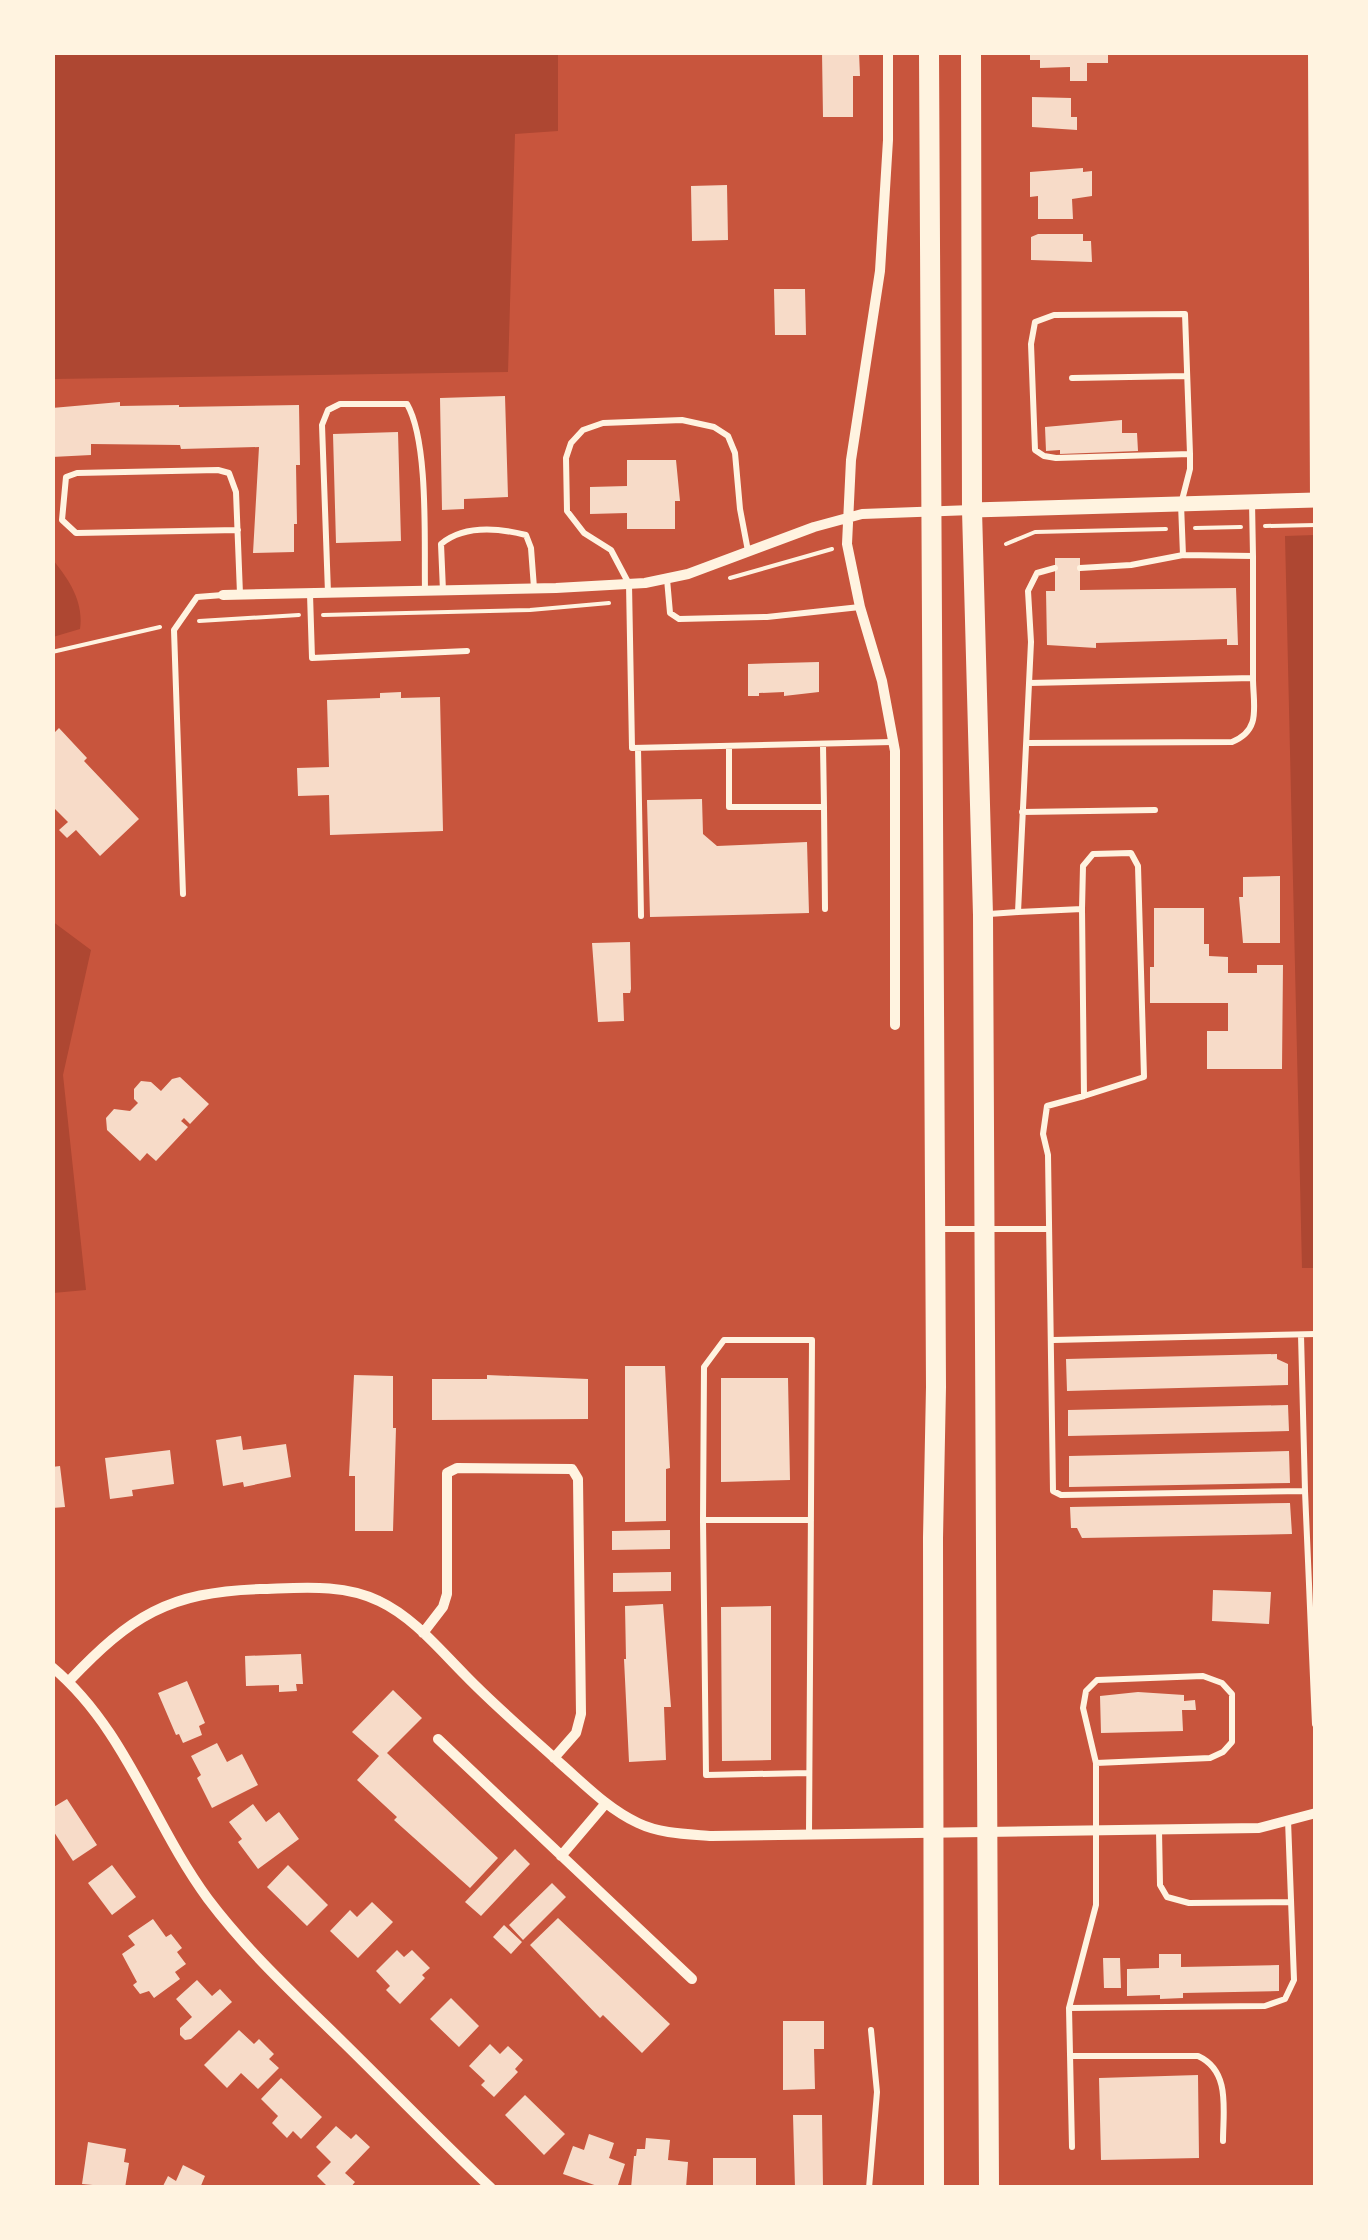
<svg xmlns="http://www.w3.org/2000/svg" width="1368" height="2240" font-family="'Work Sans',sans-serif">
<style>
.green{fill:#ae4732}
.building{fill:#f7dbc8}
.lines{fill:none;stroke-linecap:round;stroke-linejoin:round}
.path{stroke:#fff3e0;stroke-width:4}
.service{stroke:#fff3e0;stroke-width:6}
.minor{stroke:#fff3e0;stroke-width:10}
.tertiary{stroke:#fff3e0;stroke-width:15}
.primary{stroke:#fff3e0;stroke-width:20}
</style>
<rect width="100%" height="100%" fill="#c8553d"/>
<path class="green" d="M52,53H558V131L515,134L508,372L53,379Z
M1315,535L1316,1268H1302L1285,536Z
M52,559C69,579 84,602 80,629L53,637Z
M52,921L91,950L63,1075L86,1290L53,1293Z"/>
<path class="building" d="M822,52H859L860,76H853V117H823Z
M1030,52H1108V63H1087V81H1070V67L1040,68V60H1030Z
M1032,97L1071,98V117H1077V130L1032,127Z
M1083,168V172L1092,171V196L1072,199L1073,219H1038V196L1030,197V172Z
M727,185L728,240L692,241L691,186Z
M1038,234H1083V241H1091L1092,262L1031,260V237Z
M774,289H805L806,335H775Z
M505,396L508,497L464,499V509L442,510L440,398Z
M120,402V406L179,405V407L299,405L300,465H296L297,524H294V552L253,553L259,447L181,449L180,445L91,444V455L52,457V408Z
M1122,420V433H1137L1138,451L1060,454V450L1046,451L1045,427Z
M398,432L401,541L336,543L333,434Z
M627,460H676L680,501H675V529H627V513L590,514V487L627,486Z
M1055,558H1080V590L1236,588L1238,645H1227V639L1096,643V648L1047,645L1046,591H1055Z
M819,662V692L784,696V692L759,693V696H748V664Z
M401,692V698L440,697L443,831L330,835L329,795L298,796L297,768L329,767L327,700L380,698V693Z
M59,728L87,758L84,761L139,819L100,856L76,830L67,838L59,830L68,822L52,806V735Z
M702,799L703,834L717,846L807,842L809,913L650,917L647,800Z
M1280,876V943H1243L1239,897H1243V877Z
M1154,908H1204V944H1209V956L1228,957V973H1257V965H1283L1282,1069H1207V1031H1228V1003H1150V967H1154Z
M630,942L631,989L630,993H623L624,1021L598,1022L592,943Z
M180,1077L209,1104L190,1124L184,1118L181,1121L188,1127L156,1161L147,1153L140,1161L107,1130L106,1118L114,1109L130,1111L138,1103L134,1099V1089L141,1081L151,1082L161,1091L172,1079Z
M1277,1354V1359L1288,1364V1385L1067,1391L1066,1359Z
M625,1366H665L670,1468L666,1469V1521L625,1522Z
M354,1375L393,1376V1428H396L393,1531H355V1476H349Z
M487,1375L588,1379V1419L432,1420V1379H487Z
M721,1378H788L790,1480L721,1482Z
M1288,1405L1289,1431L1068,1436V1410Z
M241,1436L243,1450L286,1444L291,1477L244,1487L243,1482L223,1486L216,1440Z
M170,1450L174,1484L132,1490L133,1496L110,1499L105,1458Z
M1289,1451L1290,1483L1069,1487V1456Z
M60,1466L65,1507L52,1508V1467Z
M1290,1503L1292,1534L1082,1538L1077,1528H1071L1070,1507Z
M670,1530V1549L612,1550V1531Z
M671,1572V1591L613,1592V1573Z
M1213,1590L1271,1592L1269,1624L1212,1621Z
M663,1604L671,1707H664L666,1760L629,1762L624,1659H626L625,1606Z
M771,1606V1760L722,1761L721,1607Z
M301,1654L303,1684H296L297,1691L279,1692V1685L246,1686L245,1656Z
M187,1681L205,1723L199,1726L202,1735L183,1743L179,1734L176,1735L158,1693Z
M393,1690L422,1718L387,1753L498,1858L470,1888L394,1820L397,1817L357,1780L379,1756L352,1732Z
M1138,1692L1184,1695V1701L1195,1700L1196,1710H1182L1183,1731L1101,1733L1100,1696Z
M217,1743L227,1762L242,1754L258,1785L212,1808L197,1778L201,1775L191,1756Z
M67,1799L97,1845L73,1861L52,1829V1808Z
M253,1804L266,1822L279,1812L299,1839L258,1869L238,1842L242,1839L229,1822Z
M515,1849L530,1864L481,1916L465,1902Z
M112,1865L136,1897L112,1915L88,1883Z
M288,1865L328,1905L307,1926L267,1887Z
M552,1883L566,1897L523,1940L509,1925Z
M372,1902L393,1922L358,1958L330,1931L350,1910L357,1917Z
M558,1918L670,2024L642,2053L603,2015L600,2018L530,1945Z
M153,1919L166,1937L171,1934L182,1948L177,1952L186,1964L175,1972L180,1979L154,1998L149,1991L140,1994L133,1985L137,1982L122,1954L135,1945L128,1936Z
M504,1925L522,1942L511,1954L493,1937Z
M397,1950L404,1957L412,1950L430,1968L422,1975L425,1978L400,2004L386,1990L390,1986L376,1971Z
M1159,1954H1181V1967L1279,1965V1991L1183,1993V1998L1160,1999V1995L1127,1996V1969L1159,1968Z
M1103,1958H1120L1121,1988H1104Z
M197,1980L212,1996L220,1989L232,2002L191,2039L185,2040L180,2035V2028L192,2017L176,1999Z
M451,1998L479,2026L459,2047L430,2019Z
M783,2021H824V2049H814L815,2089L783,2090Z
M239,2030L254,2044L259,2039L274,2054L269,2059L279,2068L258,2089L241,2073L227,2088L204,2065Z
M490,2044L500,2054L508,2046L523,2060L515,2069L518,2072L494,2097L481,2085L485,2081L469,2066Z
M1198,2075L1199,2158L1101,2160L1099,2078Z
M281,2078L322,2117L301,2139L293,2131L287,2138L272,2123L278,2116L261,2099Z
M525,2095L565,2134L544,2155L505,2115Z
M793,2115H822L823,2188H795Z
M336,2126L351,2139L356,2134L370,2147L345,2173L355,2182L350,2188H329L317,2176L331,2162L316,2147Z
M589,2134L614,2143L609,2158L625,2164L617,2188H603L563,2174L573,2146L584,2150Z
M646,2138L670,2140L668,2160L688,2162L686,2188H631L634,2156H636L637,2149H645Z
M88,2142L126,2149L124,2162L129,2163L125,2188L82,2184Z
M713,2158H756V2185L713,2188Z
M183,2165L205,2176L200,2188H162L168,2176L176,2181Z"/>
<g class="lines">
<path class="path" d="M1265,526L1316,525
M1195,528L1241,527
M1006,544L1035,532L1166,529
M730,578L832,549
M323,615L530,610L609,603
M199,621L299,615
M52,652L160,627"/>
<path class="service" d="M1072,378L1187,376
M238,530L76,533L62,520L66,477L77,473L218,470L229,473L236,492L240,594
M748,551L740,509L735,453L728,436L714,427L682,420L603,423L583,430L571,443L566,458L567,511L584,533L611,550L629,584L632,748L892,742
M1183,555L1181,504L1190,469V454L1185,314L1054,315L1035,322L1031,344L1035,450L1044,456L1056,458L1190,454
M1080,568L1131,565L1183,555L1253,556L1252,502
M667,579L670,613L679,619L767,617L860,607
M443,591L441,544C464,525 498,528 526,535L531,548L534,588
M328,593L322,425L328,410L340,404H407C429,442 424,543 425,590
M310,594L312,658L467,651
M1029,683L1253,678V556
M1027,743L1232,742C1262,730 1253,706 1253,678
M729,746V807H824L823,745
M638,748L641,916
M824,807L825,909
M1022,812L1155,810
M183,894L174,630L197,597L223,595
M1018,912L1082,909L1083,866L1093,854L1131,853L1138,866L1144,1077L1084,1096L1082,909
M989,914L1018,912L1031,642L1028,591L1037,573L1055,568
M1084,1096L1047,1106L1043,1134L1048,1155L1053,1491L1061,1495L1305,1491L1315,1724
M937,1229H1049
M1301,1335L1305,1491
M1053,1340L1316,1334
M703,1520L706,1775L809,1773
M1096,1763L1210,1758L1223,1752L1232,1742V1694L1222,1683L1203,1676L1097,1680L1086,1691L1083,1708L1096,1763V1905L1069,2008L1265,2006L1285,1999L1294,1980L1288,1820
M1159,1830L1160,1885L1167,1897L1189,1903L1290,1902
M809,1834L812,1340H724L704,1367L703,1520H811
M1069,2008L1072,2147
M1070,2056H1198C1231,2071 1223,2110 1223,2141
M869,2188L877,2092L871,2030"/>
<path class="minor" d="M888,52V140L880,271L851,460L847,544L860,607L882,681L895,751V1025
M1313,52L1315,500
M223,595L556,588L645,583L688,574L814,527L862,514L972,510
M423,1633L443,1607L447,1594V1473L457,1468L572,1469L578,1479L581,1714L576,1733L554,1758
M52,1667C126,1729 152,1823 208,1899C248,1952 297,1997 344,2043C393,2091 441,2141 491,2188
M69,1681C131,1616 168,1592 260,1589C299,1588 343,1583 379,1601C413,1617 439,1649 465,1675C495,1706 528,1734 560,1763C584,1784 608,1809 638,1823C661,1834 687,1834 712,1836L1259,1828L1316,1813
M438,1739L692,1979
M561,1856L606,1803"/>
<path class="tertiary" d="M972,510L1316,500"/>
<path class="primary" d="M929,52L936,1387L933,1538L934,2188
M971,52L972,510L983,915L989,2188"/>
</g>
<rect width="1368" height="2240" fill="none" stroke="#fff3e0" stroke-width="110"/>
</svg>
